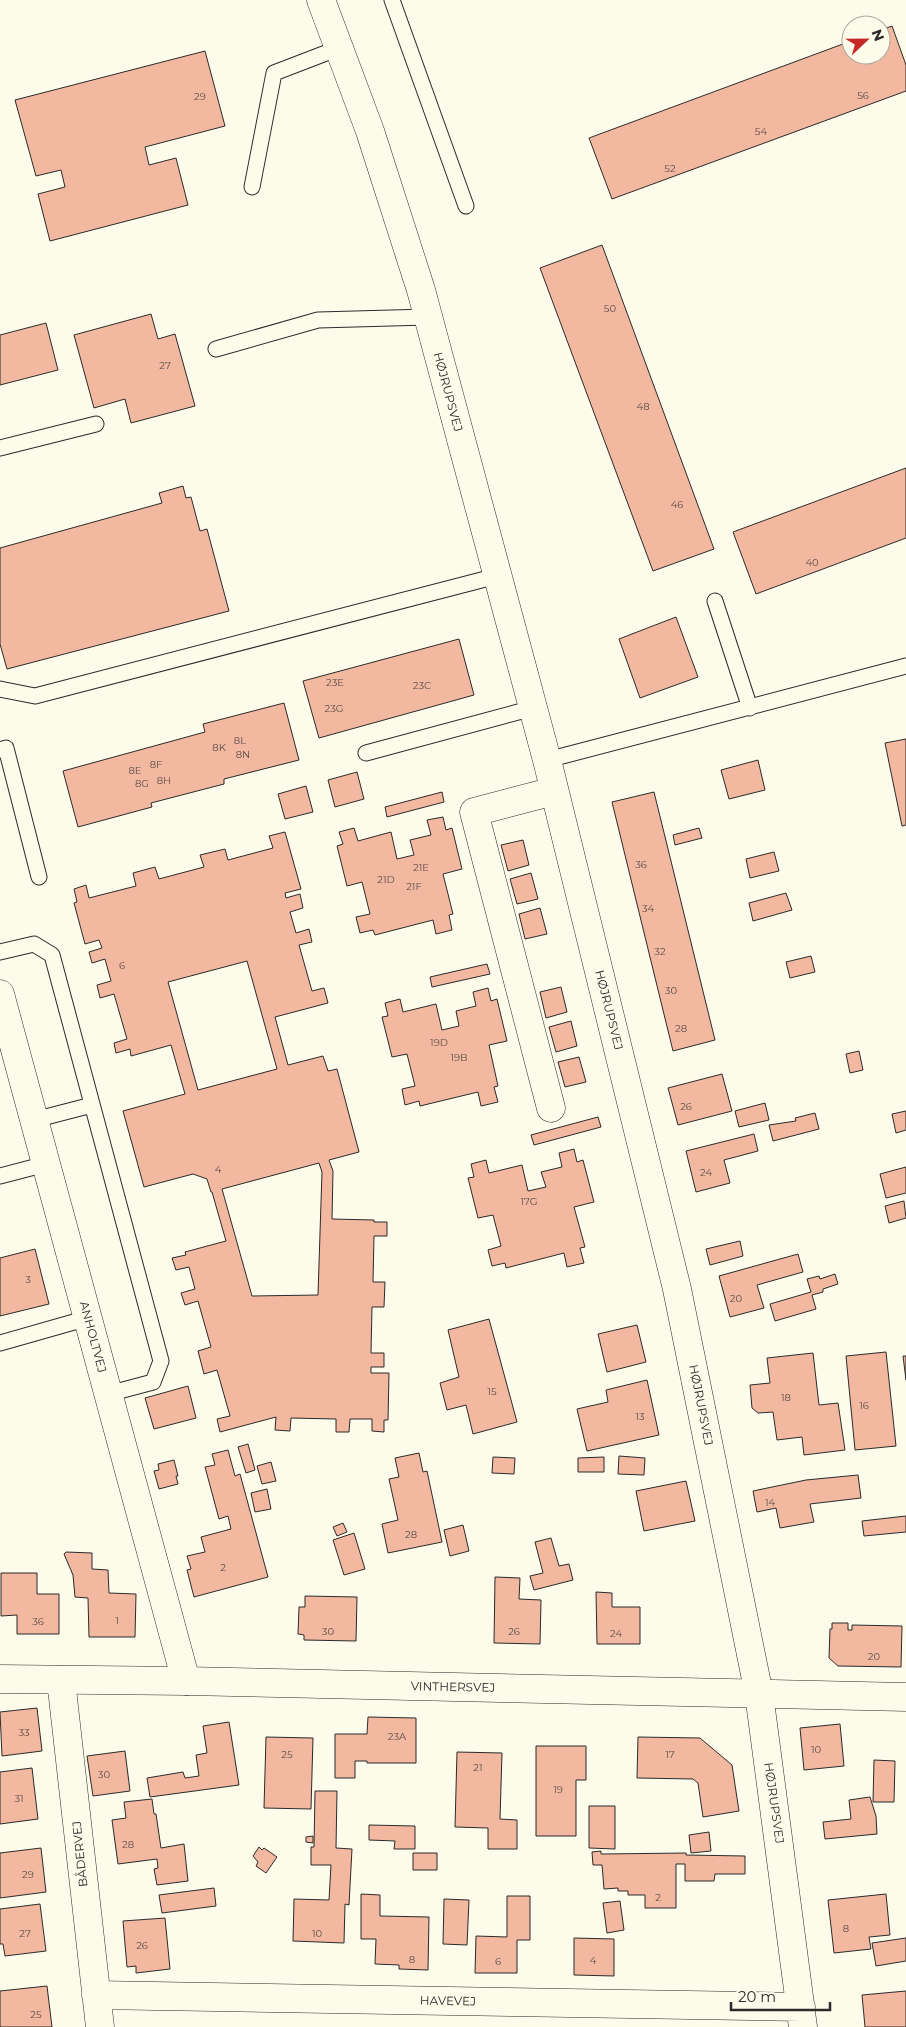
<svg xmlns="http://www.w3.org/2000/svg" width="906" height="2027" font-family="Montserrat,sans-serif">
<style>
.building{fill:#f2b8a0;stroke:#2b2b2b;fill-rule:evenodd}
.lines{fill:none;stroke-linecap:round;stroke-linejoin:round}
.service-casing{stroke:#2b2b2b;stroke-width:17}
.minor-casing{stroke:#2b2b2b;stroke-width:29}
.tertiary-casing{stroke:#2b2b2b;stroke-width:29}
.service{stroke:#fdfbea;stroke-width:15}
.minor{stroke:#fdfbea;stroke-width:28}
.tertiary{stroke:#fdfbea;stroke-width:28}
.labels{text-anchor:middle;stroke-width:4;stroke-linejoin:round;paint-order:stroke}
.number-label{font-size:10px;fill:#5d4e48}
.street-label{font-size:12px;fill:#2b2b2b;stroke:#fdfbea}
</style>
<rect width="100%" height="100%" fill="#fdfbea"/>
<path class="building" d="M892,26L906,65V91L612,199L589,138L851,41V55H881V30Z
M205,51L225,126L145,147L149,165L176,158L188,205L50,241L38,194L65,187L61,170L36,176L15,100Z
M602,245L714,549L653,571L540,268Z
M151,314L158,339L175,334L195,406L131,423L125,399L94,408L74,335Z
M46,323L58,370L0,385V335Z
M906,468V538L756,594L733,532Z
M183,486L186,498L191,497L200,531L207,529L229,611L7,669L0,644V548L162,503L159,493Z
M676,617L698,677L640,698L619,639Z
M459,639L474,695L319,738L303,681Z
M284,703L299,760L224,779V784L151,803L152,807L78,827L63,771L205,732L203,724Z
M906,739V825L902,826L885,743Z
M758,760L765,790L729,799L721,770Z
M357,772L364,799L335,807L328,780Z
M306,786L313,812L285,819L278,794Z
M442,792L444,802L387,817L385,807Z
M654,792L715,1040L673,1051L612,802Z
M443,817L446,830L452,828L462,869L443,874L453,914L449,915L452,930L436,934L433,920L375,935L373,930L360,933L356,917L370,914L362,882L347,886L337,846L343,844L339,832L354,828L358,841L391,832L397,859L414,855L410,840L431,835L427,820Z
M699,828L702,838L675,845L673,835Z
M285,832L301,889L285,893L286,898L300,894L303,908L290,912L296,933L309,929L312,942L299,945L312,991L324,988L328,1003L275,1017L288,1065L323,1056L328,1071L337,1069L359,1152L329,1160L333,1171L332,1219L374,1220V1222H387V1236H374L373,1282H385L384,1307H372L371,1353H384V1367H371V1373H389L388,1420H384V1432L372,1431V1419H350L349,1432H336V1419L291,1418L290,1431L275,1430L276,1417L220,1432L217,1419L230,1416L217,1370L204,1374L198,1351L211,1347L198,1301L185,1305L181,1293L195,1289L189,1267L176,1270L172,1258L186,1255L185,1252L226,1241L212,1192H211L207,1179L193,1174L144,1187L123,1111L185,1094L171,1045L131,1056L130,1049L116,1053L114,1043L127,1039L114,994L100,998L97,985L111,981L105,959L92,963L89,952L102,948L99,940L85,944L74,903L77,902L74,889L86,885L89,898L136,886L133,873L155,867L159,879L204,867L200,855L225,849L228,860L273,848L269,836ZM247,961L277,1069L198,1090L168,982ZM319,1163L322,1172L318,1295L252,1296L222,1189Z
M523,840L529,865L508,871L501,845Z
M774,852L779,871L750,878L746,859Z
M531,873L538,899L517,904L510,879Z
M786,893L792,910L753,921L749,903Z
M540,908L547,934L525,939L519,914Z
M811,956L815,972L790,978L786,962Z
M487,964L490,974L432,987L430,977Z
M561,987L567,1012L546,1018L540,992Z
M488,988L491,1001L497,999L507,1041L489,1045L498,1086L494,1087L498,1102L481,1106L478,1092L420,1106L419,1101L405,1105L402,1089L415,1086L407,1054L392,1057L382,1017L388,1016L385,1003L400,999L403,1012L436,1004L442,1030L459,1026L456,1011L476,1006L473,992Z
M571,1021L577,1046L556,1052L549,1027Z
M859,1051L863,1070L850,1073L846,1054Z
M579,1057L586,1082L565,1087L558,1062Z
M722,1074L732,1111L678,1125L668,1088Z
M765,1103L769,1120L739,1127L735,1111Z
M906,1111V1130L896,1133L892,1114Z
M815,1113L819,1129L773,1141L769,1125L796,1121L795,1118Z
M598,1117L601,1127L534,1145L531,1135Z
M754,1134L758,1151L724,1160L730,1183L696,1192L686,1151Z
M574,1149L577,1162L583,1160L594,1202L574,1207L585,1247L580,1248L584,1263L567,1267L564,1253L506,1268L505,1263L492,1266L488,1250L501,1246L493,1215L478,1218L468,1178L474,1177L471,1164L486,1160L489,1173L522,1165L528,1191L546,1187L541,1172L562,1167L559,1153Z
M906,1167V1193L886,1198L880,1174Z
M904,1201L906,1218L889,1223L885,1206Z
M740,1241L743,1256L710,1265L706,1249Z
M35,1249L49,1304L0,1316V1258Z
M798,1254L803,1272L757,1285L764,1308L730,1317L719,1276Z
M835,1274L838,1284L823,1289V1292L812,1295L816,1309L775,1321L770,1304L811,1292L807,1279L819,1276L820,1279Z
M489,1319L517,1422L473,1434L466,1405L447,1410L440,1383L459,1377L448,1330Z
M637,1325L646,1362L607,1372L598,1334Z
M886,1352L896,1446L855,1450L846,1356Z
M813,1353L819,1405L838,1403L845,1450L804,1455L802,1437L777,1440L773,1412L758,1413L752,1408L750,1385L770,1383L767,1358Z
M903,1356H906V1380Z
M647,1380L659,1435L587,1451L577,1409L608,1402L606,1390Z
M188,1386L196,1418L154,1429L145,1398Z
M248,1444L255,1470L246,1473L238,1447Z
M228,1450L235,1476L240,1474L268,1577L194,1597L187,1570L191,1569L187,1556L205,1552L201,1537L231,1529L228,1516L219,1519L205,1467L215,1465L212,1454Z
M419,1453L423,1472L427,1471L442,1542L388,1553L382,1524L398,1520L389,1479L399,1477L395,1458Z
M619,1456L645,1458L644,1475L618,1474Z
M493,1457L515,1458L514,1474L492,1473Z
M604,1457V1472H578V1458Z
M174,1460L178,1476H176L178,1484L159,1489L154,1471L159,1470L158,1464Z
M271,1462L276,1481L262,1484L257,1466Z
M858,1475L861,1498L810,1504L814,1522L780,1528L776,1508L757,1512L753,1491L806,1480Z
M686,1481L695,1521L644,1531L636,1491Z
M267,1489L271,1509L255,1512L251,1493Z
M906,1516V1532L864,1536L862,1521Z
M343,1523L347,1532L337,1536L333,1527Z
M463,1525L469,1551L450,1556L444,1530Z
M354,1533L365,1569L344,1575L333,1540Z
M551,1538L559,1566L569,1564L573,1580L534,1590L530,1576L543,1573L535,1542Z
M66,1552L92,1553V1569L108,1570L109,1593L136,1594L135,1637H89L88,1598L75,1597L73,1575L64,1554Z
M1,1573H37V1594H59V1634H17V1615L1,1616Z
M495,1577L520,1578L519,1599L541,1600L540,1644L494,1643Z
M596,1592L612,1593V1607H640V1644H597Z
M305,1596L357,1597L356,1641L304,1640V1635L298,1634L299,1607H305Z
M832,1623H848V1630H852V1625L902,1626L901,1667L838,1666L829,1658L830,1629H832Z
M37,1708L42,1751L2,1756L0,1712Z
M368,1717L416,1718V1763H367V1761H355V1778H335V1734H367Z
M229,1722L239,1785L150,1797L147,1778L183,1772L185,1778L199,1776L196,1755L207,1753L203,1726Z
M840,1724L844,1766L804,1770L800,1728Z
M266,1737L313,1738L311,1809L264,1808Z
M638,1737L700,1738L732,1765L739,1811L703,1817L698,1783L693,1779L637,1778Z
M536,1746H586V1780H576V1836H536Z
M125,1751L130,1791L93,1796L87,1756Z
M457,1752L502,1753L500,1819L517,1820V1849H488V1828L455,1827Z
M874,1760L895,1761L894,1802H873Z
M32,1768L38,1819L0,1824V1772Z
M315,1791H337L336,1848L352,1849L349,1905L345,1904L344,1943L293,1941L294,1899L329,1900L331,1865H311V1847H314Z
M870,1797L876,1816L877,1834L825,1839L823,1822L851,1819L849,1800Z
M152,1799L154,1814H156L161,1848L184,1844L188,1881L157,1885L154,1869L158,1868L157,1859L118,1864L112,1820L126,1818L124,1802Z
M589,1806H615V1849L589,1848Z
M369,1825L415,1826V1849H394L395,1841L369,1840Z
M709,1832L711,1851L691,1853L689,1835Z
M313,1836V1843L306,1842V1837Z
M259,1847L262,1850L264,1848L277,1857L266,1873L256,1866L258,1862L253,1856Z
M41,1848L46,1892L0,1898V1853Z
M601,1851V1854L686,1853V1855L745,1856V1874H715L714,1881H685V1864H676V1908H645V1895H628V1891H618V1888L604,1889L602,1865H593L592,1852Z
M413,1853H437V1870H413Z
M214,1888L216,1906L162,1913L159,1895Z
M361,1894L380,1895V1916L429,1917L428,1970L399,1969V1965L375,1964L376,1939H361Z
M886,1894L890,1935L869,1937L871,1949L834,1953L828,1900Z
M507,1896H530V1940H517V1973H475L476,1936L507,1937Z
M444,1899L469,1900L467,1945L443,1944Z
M620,1901L624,1930L607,1933L603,1903Z
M40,1904L46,1951L5,1956L3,1944H0V1909Z
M165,1918L170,1969L136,1973V1966L127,1967L123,1921Z
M574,1938L614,1939V1976L574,1975Z
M906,1938V1961L876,1966L872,1943Z
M47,1986L52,2027H0V1991Z
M906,1991V2027H865L862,1995Z"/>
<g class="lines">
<g class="service-casing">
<path id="service" d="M392,0L466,206
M252,187L274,73L339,48
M216,349L318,320L428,317
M0,448L96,424
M715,601L750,708
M0,689L35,696L497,576
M0,750L6,748L39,877
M366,753L533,708
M547,760L906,666
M0,952L34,944L52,955L161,1361L153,1382L108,1394
M34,1120L92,1105
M0,1176L46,1164
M0,1343L88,1318"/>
</g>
<g class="minor-casing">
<path id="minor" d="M321,0L370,131L421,290L547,760L677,1289L759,1694L803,2027
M0,994L186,1681
M551,1108L474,812L554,791
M61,1680L100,2027
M96,1995L801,2007"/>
</g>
<g class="tertiary-casing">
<path id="tertiary" d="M0,1679L186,1681L906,1697"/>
</g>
<use href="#service" class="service"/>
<use href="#minor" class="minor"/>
<use href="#tertiary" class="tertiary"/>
</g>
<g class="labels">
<g class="number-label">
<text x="863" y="99">56</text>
<text x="200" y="100">29</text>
<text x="761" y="135">54</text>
<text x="670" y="172">52</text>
<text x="610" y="312">50</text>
<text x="165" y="369">27</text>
<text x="643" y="410">48</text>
<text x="677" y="508">46</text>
<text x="812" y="566">40</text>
<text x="335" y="686">23E</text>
<text x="422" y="689">23C</text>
<text x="334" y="712">23G</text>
<text x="240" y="744">8L</text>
<text x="219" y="751">8K</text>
<text x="243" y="758">8N</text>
<text x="156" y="768">8F</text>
<text x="135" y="774">8E</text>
<text x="164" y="784">8H</text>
<text x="142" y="787">8G</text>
<text x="641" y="868">36</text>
<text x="421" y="871">21E</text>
<text x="386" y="883">21D</text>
<text x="414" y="890">21F</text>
<text x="648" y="912">34</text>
<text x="660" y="955">32</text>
<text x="122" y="969">6</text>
<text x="671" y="994">30</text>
<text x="681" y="1032">28</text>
<text x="439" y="1046">19D</text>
<text x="459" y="1061">19B</text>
<text x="686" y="1110">26</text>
<text x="218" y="1173">4</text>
<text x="706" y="1176">24</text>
<text x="529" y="1205">17G</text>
<text x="28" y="1283">3</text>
<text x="736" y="1302">20</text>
<text x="492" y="1395">15</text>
<text x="786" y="1401">18</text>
<text x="864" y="1409">16</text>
<text x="640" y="1420">13</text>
<text x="770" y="1506">14</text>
<text x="411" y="1538">28</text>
<text x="223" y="1571">2</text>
<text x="117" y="1624">1</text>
<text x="38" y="1625">36</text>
<text x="328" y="1635">30</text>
<text x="514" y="1635">26</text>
<text x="616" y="1637">24</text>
<text x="874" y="1660">20</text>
<text x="24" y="1736">33</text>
<text x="397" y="1740">23A</text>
<text x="816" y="1753">10</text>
<text x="287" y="1758">25</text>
<text x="670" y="1758">17</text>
<text x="478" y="1771">21</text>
<text x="104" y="1778">30</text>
<text x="558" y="1793">19</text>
<text x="19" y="1802">31</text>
<text x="128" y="1848">28</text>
<text x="28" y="1878">29</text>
<text x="658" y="1901">2</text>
<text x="846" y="1932">8</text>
<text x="25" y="1937">27</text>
<text x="317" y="1937">10</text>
<text x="142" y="1949">26</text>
<text x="412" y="1963">8</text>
<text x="593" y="1964">4</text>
<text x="498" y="1965">6</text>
<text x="36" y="2018">25</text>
</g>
<g class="street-label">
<text transform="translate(448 392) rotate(75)" y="4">HØJRUPSVEJ</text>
<text transform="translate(609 1010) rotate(76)" y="4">HØJRUPSVEJ</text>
<text transform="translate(93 1337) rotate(75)" y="4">ANHOLTVEJ</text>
<text transform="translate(701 1405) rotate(79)" y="4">HØJRUPSVEJ</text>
<text transform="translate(453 1687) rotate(1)" y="4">VINTHERSVEJ</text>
<text transform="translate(774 1803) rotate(82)" y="4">HØJRUPSVEJ</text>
<text transform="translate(80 1854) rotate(-96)" y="4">BÅDERVEJ</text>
<text transform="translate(448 2001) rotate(1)" y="4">HAVEVEJ</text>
</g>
</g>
<g transform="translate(866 40) rotate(68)"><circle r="24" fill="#fdfbea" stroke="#a9a89e"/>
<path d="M0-4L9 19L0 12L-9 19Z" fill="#c62828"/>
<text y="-8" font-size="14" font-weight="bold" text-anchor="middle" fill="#2b2b2b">N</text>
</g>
<path d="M731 2002v8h99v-8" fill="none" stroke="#2b2b2b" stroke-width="2.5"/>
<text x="738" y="2002" font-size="15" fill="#2b2b2b" stroke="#fdfbea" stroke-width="4" paint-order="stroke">20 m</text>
</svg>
